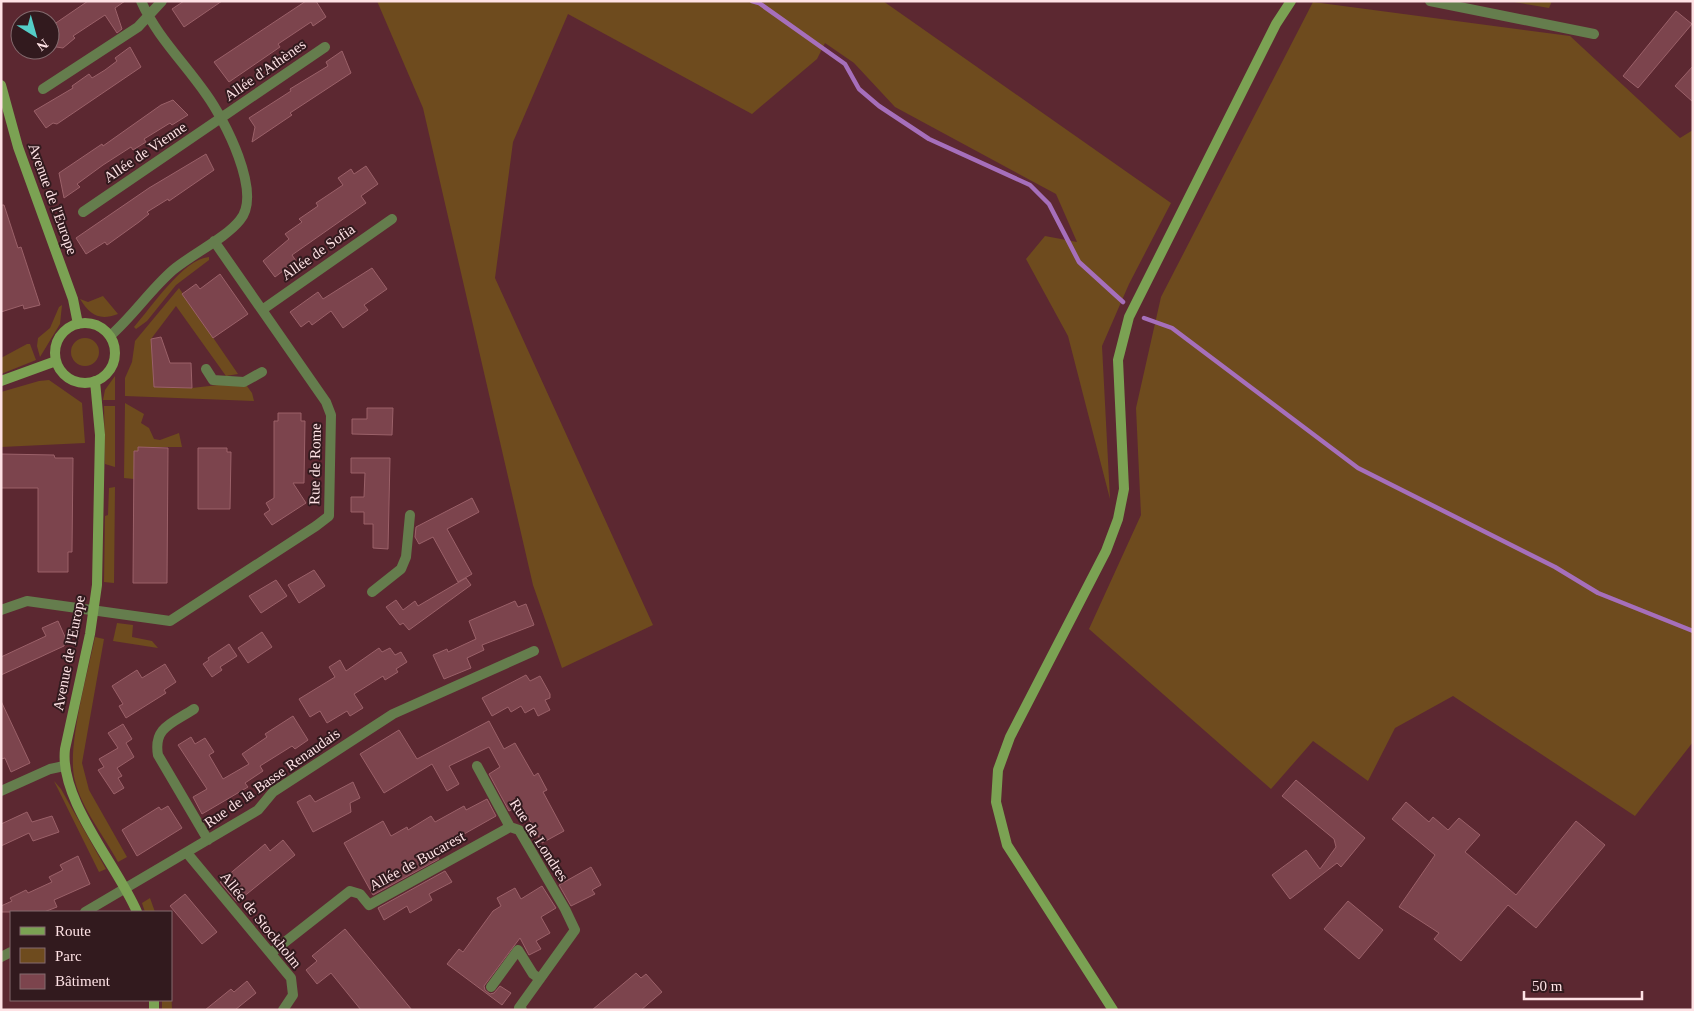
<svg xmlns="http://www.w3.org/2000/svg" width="1694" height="1011" font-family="Georgia,serif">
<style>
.green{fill:#6e4b1e}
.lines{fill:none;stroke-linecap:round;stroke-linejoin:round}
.stream{stroke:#a66fbb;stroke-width:4.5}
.building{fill:#7c444d;stroke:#9b6169}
.street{stroke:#657d4d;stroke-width:10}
.secondary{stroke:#7ba253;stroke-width:10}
.labels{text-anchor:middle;stroke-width:4;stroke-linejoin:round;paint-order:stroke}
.street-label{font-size:15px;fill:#fee2e5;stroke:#321a1e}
</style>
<rect width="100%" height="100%" fill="#5c2831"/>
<path class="green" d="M377,1H883L1171,203L1129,284L1102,346L1110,499L1068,336L1026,259L1045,236L1077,242L1056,194L895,107L854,63L825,43L817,59L752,114L568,14L513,142L495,278L653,625L562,668L533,585L423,108Z
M1508,1H1552L1549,8Z
M1313,2L1570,36L1680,138L1693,130V742L1635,816L1453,696L1395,728L1368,781L1313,741L1271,789L1089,629L1141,515L1136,408L1161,297Z
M209,257V260L176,285L147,321L136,329L134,327C151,308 183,259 209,257Z
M179,288L238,374L226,376L176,306L151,339L154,387L192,388L244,382L252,393L254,401L125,396V378L132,362L135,341Z
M103,296L118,314C99,321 90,315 80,299L88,302Z
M62,305L60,324L40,357L37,346L38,338L50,328L59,307Z
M71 352a14 14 0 1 1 28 0a14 14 0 1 1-28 0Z
M27,344H30L36,360L1,374V358Z
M115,376V400H103L105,390Z
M49,380L82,403L85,443L1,447V392L39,381Z
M125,403L144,414L141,423L149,428L154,439L160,440L179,433L182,447H138V451H134V479L124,478Z
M104,406H115V467L105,464Z
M115,487L114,583L104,582L105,516L108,515L109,488Z
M117,623L133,625L132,637L152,641L158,648L113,641Z
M95,637L104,639L82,763L89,790L127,857L118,862C104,836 82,809 75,781C66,749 88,673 95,637Z
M54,781L61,789L106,869L99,872Z
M150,898L155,912H145L142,903Z
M171,985L172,1010H162V1000H171Z"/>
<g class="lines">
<path class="stream" d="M752,1L759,3L845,64L859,89L879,106L929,139L1030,185L1049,204L1079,262L1123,302
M1144,318L1172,328L1358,468L1555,567L1598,593L1693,631"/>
</g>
<path class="building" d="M88,1H125L115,8L122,29L117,33L105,15L73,36L75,38L63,48L50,46V27Z
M184,1H222L184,27L172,9Z
M306,1H316L326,17L313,26L311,22L278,44L280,47L229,82L214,62Z
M1676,11L1692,24L1638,88L1623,76Z
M130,47L141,67L57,124L53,123L46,128L34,111L73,88L72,86L89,74L92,78L105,70L117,61L115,58Z
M342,51L351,73L290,113L292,115L252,142L255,127L249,118L291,91L290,89L328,66L326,62Z
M1693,66V102L1675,86Z
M173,100L188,115L172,125L170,123L144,139L146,142L133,150L131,147L103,165L77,184L80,187L64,198L59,173L102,144L103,146L161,105Z
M206,154L214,170L169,201L168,199L147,212L149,214L139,222L107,245L105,242L86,254L76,238L149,188Z
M366,166L378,184L361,196L366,203L292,255L296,261L275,277L263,261L289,239L285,234L302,222L299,219L318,206L316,203L343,185L338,178L351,169L354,174Z
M1,205H4L18,248L21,247L40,305L24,309L23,305L1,312Z
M372,268L387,289L364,305L368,310L343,328L331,311L312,325L309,321L301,327L290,312L318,292L323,299Z
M220,274L248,314L213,338L182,294L196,284L200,289Z
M161,337L170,363H191L192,388L154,387L151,339Z
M367,408H393L392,435L352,434V419H367Z
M278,413H301V421H305L304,483H293L306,503L272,525L264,514L270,510L266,503L274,498V421H278Z
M138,447L168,448L167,583H133L134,451H138Z
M198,448H227V452H231L230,509H198Z
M1,454L54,455L55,458H73L72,552H68V572H38V488H1Z
M351,458H390L388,549L373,548V524H364V512H351V497H364L365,473H351Z
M472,498L479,512L447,529L472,574L458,582L433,537L419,544L415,537L416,527Z
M314,570L325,586L299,603L288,585Z
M466,578L471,585L409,630L403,623L400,625L386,607L396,600L403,610L415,601L418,606Z
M276,580L287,596L261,613L249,596Z
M515,601L518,607L526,604L534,625L482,645L484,650L467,658L471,668L444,679L433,655L447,649L448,652L476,639L469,621Z
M58,621L66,639L64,646L1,675V657L46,636L42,628Z
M262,632L272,647L248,663L238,648Z
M229,644L237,656L220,667L222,670L212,677L203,664L209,660L208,658Z
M379,648L382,652L390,648L395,655L401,652L407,662L396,669L398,672L385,680L383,676L354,694L363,708L350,716L347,711L327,723L320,711L310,717L299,699L335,677L329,667L340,660L346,671Z
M165,664L176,682L164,690L166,693L126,718L119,706L123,704L112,686L137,670L142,678Z
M526,675L530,681L540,676L550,694V698L545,700L550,710L538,716L534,708L525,713L521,706L511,712L508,707L492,716L482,698Z
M1,701L30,763L11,772L5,758L1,759Z
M293,716L308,740L295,749L292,746L260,766L263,771L245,783L248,787L202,814L193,797L207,789L178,745L191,737L195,744L205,738L214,752L209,755L223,779L249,764L242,754L267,737L265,734Z
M489,721L504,749L515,743L534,776L538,773L547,790L543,792L564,831L542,843L523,808L517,811L515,808L509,811L489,774L500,767L489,747L449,766L459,784L447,791L432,764L384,793L360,754L399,730L417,759Z
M123,724L132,739L126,743L134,757L117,768L122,776L118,778L124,788L114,794L98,770L104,767L99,759L118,748L108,733Z
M1296,780L1365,838L1341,867L1337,863L1290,899L1272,875L1306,850L1320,869L1336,847L1334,839L1282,796Z
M353,782L360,798L350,803L351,812L313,832L297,802L310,795L315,802Z
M487,799L496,816L434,851L439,859L373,895L344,843L383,821L391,836L407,827L408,830L431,816L435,822L464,806L466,810Z
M1406,802L1429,822L1433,817L1448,830L1459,818L1480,835L1465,852L1516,895L1576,821L1605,845L1536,928L1508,905L1461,961L1434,939L1439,933L1399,907L1435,855L1392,819Z
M168,806L182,828L137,856L122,830L159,807L161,810Z
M27,812L32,822L52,816L59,832L33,841L29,833L1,846V824Z
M283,840L295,855L237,902L220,882L265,844L270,851Z
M78,856L90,884L54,900L57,907L44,912H1V906L12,901L10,898L26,890L28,893L52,882L49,877L63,870L60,865Z
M591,867L601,885L592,890L595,894L571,906L559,885Z
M445,871L452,882L429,894L432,900L410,913L407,906L384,920L378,908Z
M542,886L556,908L541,917L550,933L536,941L541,949L529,955L520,938L484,986L485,990L490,994L494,993L500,986L511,993L502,1005L447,964L459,949L463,952L493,911L501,906L497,898L515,888L521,899Z
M185,894L217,932L202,944L170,906Z
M1348,901L1383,930L1359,959L1324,929Z
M345,929L412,1010H361L331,973L317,984L306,970L317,961L312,956Z
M636,973L641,978L646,974L662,992L641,1010H592Z
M247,981L256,993L235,1010H205L231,989L234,992Z"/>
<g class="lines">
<path class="street" d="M1430,1L1594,34
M43,89L138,27L162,1
M83,212L325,47
M262,310L392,219
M110,336C133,316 150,290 173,270C192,254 226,238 240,220C263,193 224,119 206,94C184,62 157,37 141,1
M206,369L213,380L244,382L262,372
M372,592L401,569L406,557L410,515
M1,610L27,601L170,621L316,526L329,516L331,415L326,402L214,241
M194,709C173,723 153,727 158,755L208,840
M477,766L510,827L519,830L565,909L575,930L519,1008L522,1010
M1,791L50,769L64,766
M187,853L291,978L293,995L283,1010
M85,912L258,810L273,792L393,714L534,651
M271,953L350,891L360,894L369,905L510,827
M1,957L11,952
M491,987L518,950L533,974L540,979"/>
<path class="secondary" d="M1,85L18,147L73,299L78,324
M55 353a30 30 0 1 1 60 0a30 30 0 1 1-60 0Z
M1,381L56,361
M95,381L100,435L97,585L90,634L65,749C59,800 117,865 137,912
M154,1010V1000
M1113,1010L1007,845L996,802L998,770L1010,737L1106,551L1118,519L1124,489L1118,360L1129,317L1276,24L1291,1"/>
</g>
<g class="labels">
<g class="street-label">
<text transform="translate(265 70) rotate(-35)" y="5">Allée d'Athènes</text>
<text transform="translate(145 152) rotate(-34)" y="5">Allée de Vienne</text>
<text transform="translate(53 199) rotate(70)" y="5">Avenue de l'Europe</text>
<text transform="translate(318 252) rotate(-35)" y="5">Allée de Sofia</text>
<text transform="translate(315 464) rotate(-89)" y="5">Rue de Rome</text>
<text transform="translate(69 653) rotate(-79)" y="5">Avenue de l'Europe</text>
<text transform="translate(272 778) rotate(-35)" y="5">Rue de la Basse Renaudais</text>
<text transform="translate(539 840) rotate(57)" y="5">Rue de Londres</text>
<text transform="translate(417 861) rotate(-29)" y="5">Allée de Bucarest</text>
<text transform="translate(261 920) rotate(51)" y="5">Allée de Stockholm</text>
</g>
</g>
<rect width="1694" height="1011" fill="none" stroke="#fee2e5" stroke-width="5"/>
<rect x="10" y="911" width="162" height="90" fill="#321a1e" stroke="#846a6e"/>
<rect x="20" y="927" width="25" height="8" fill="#7ba253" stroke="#846a6e"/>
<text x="55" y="936" font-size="15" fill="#fee2e5">Route</text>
<rect x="20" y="948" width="25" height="15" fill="#6e4b1e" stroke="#846a6e"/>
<text x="55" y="961" font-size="15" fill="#fee2e5">Parc</text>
<rect x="20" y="974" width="25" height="15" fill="#7c444d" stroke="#846a6e"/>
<text x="55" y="986" font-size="15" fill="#fee2e5">Bâtiment</text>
<g transform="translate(35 35) rotate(143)"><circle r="24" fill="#321a1e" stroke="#846a6e"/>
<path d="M0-4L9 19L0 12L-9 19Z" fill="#54cdc7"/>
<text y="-8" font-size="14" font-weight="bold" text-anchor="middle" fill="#fee2e5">N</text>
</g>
<path d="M1524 991v8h118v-8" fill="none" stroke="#fee2e5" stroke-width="2.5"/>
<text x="1532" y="991" font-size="15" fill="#fee2e5" stroke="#321a1e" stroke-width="4" paint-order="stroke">50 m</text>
</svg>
